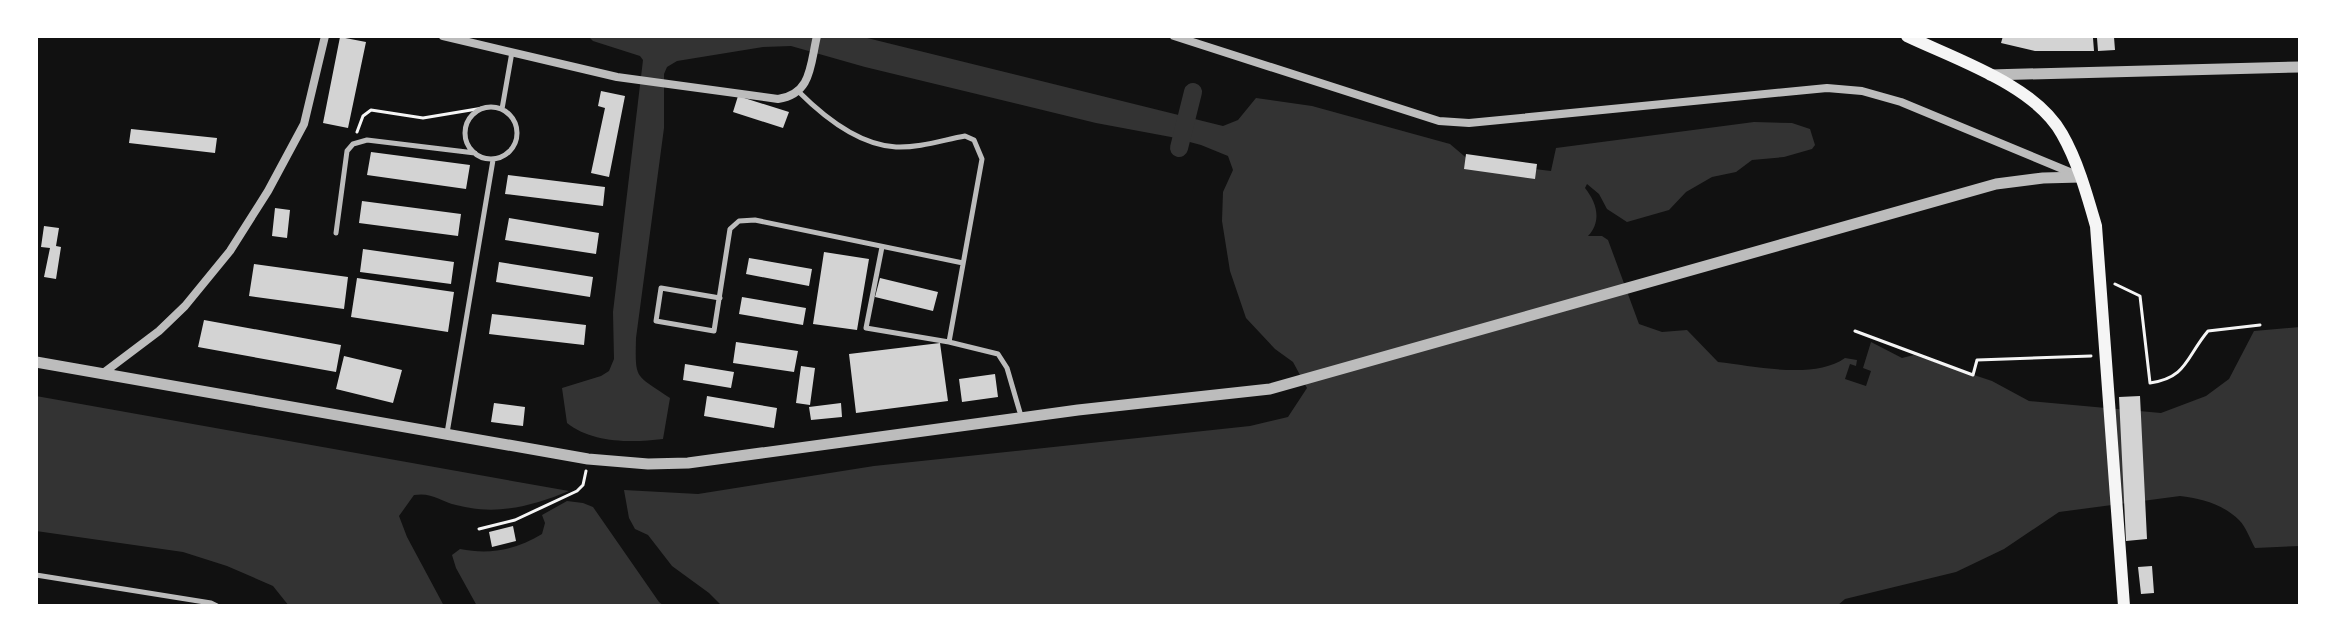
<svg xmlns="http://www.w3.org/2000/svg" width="2336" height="642" font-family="Arial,sans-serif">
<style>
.water{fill:#333}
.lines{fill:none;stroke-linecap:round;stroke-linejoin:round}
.canal{stroke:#333;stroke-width:18}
.building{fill:#d3d3d3}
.path{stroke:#f5f5f5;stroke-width:3}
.service{stroke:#bcbcbc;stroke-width:5}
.minor{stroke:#bcbcbc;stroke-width:8}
.tertiary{stroke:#bcbcbc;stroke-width:11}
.secondary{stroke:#f5f5f5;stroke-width:12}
</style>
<rect width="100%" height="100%" fill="#111"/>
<path class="water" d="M588,36H859L1223,126L1238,120L1256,98L1312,106L1450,144L1470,161L1551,171L1556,148L1754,122L1792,123L1810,129L1815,145L1812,149L1784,157L1752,160L1736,172L1712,177L1686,192L1669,210L1627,222L1607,209L1599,194L1587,184L1585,188C1597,203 1602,221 1588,236H1602L1608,240L1639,324L1662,332L1687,330L1718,362C1755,366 1814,380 1845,358L1857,360L1856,366L1850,364L1845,379L1866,386L1871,371L1863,368L1871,342L1902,358L1914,355L1992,381L2029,401L2161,413L2206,396L2229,379L2254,331L2300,327V546L2255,548C2250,539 2246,527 2239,520C2224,505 2201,498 2180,496L2059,512L2004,549L1956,572L1845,599L1837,606H722L709,593L672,566L648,535L635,529L629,518L624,490L698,494L874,466L1250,426L1288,417L1307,388L1293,362L1275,349L1246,318L1230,271L1222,221L1223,192L1233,170L1228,156L1201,145L1171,137L1096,123L865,67L791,46L763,47L677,61L667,67L664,74V128L636,338C635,381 635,374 670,398L663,439C631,443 592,443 567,423L562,388L601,376L609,371L614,359L613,312L643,60L640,56L593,41Z
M36,396L569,491C532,506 497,516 456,505C440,501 432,492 414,495L399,516L407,537L444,606H289L273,586L227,566L183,552L36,531Z
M567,501L583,503L593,507L659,602L664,606H477L456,568L452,555L460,549C490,555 516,550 542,534L545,523L542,515Z"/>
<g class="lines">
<path class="canal" d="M1179,148L1193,92"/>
</g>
<path class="building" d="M2003,36L2093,38L2094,51H2035L2001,43Z
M340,37L366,42L348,128L323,123Z
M2114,37L2115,50L2098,51L2097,38Z
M601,91L625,96L609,177L591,173L605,108L598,106Z
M738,96L789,112L783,128L733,112Z
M131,129L217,138L215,153L129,143Z
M371,152L470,165L466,189L367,175Z
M1466,154L1537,164L1535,179L1464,169Z
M508,175L605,187L603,206L505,194Z
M362,201L461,214L458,236L359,223Z
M275,208L290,210L287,238L272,236Z
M509,218L599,233L596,254L505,240Z
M44,226L59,228L56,246L61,247L56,279L44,277L50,248L41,247Z
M363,249L454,262L451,284L360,272Z
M824,252L869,259L857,330L813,324Z
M749,258L812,269L809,286L746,274Z
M499,262L593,277L590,297L496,282Z
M254,264L348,277L344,309L249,296Z
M357,278L454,292L448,332L351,317Z
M880,278L938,292L933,311L875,297Z
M742,297L806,308L803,325L739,314Z
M492,314L586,325L584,345L489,334Z
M204,320L341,345L336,372L198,347Z
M736,342L798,351L794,372L733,363Z
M940,343L948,401L856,413L849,354Z
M344,356L402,370L393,403L336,389Z
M685,364L734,372L731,388L683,380Z
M801,366L815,368L810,405L796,403Z
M995,374L998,397L962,402L959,379Z
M707,396L777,408L774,428L704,416Z
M2140,396L2147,539L2126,541L2119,397Z
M494,403L525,407L523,426L491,422Z
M841,403L842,417L811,420L809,407Z
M513,526L516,541L492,547L489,532Z
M2152,566L2154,593L2141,594L2138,567Z"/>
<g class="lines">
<path class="path" d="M357,132L363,116L371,110L423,118L489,107
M2115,284L2140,296L2150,383C2187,378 2186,357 2208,331L2260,325
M1855,331L1973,375L1977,360L2091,356
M479,529L515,520L577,491L583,485L586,471"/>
<path class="service" d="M799,92C824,117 859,145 896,147C919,148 943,140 965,136L974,140L982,159L949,342L998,354L1007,368L1021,416
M465 133a26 26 0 1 1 52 0a26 26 0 1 1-52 0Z
M502,109L512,52
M336,233L347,151L353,144L367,140L475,153
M882,247L866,328L949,342
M720,298L661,288L656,321L714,331L730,229L739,221L755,220L963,263
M447,433L493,160
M36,575L211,603L217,606"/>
<path class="minor" d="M443,36L617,77L778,99C812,94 810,65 817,36
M1174,36L1439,121L1469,123L1827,88L1862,91L1901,102L2077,175
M102,374L159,331L185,306L230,251L268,191L304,124L325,36"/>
<path class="tertiary" d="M1990,75L2300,67
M36,362L588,459L648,464L688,463L1078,410L1270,389L1996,184L2043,178L2081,177"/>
<path class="secondary" d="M1907,36C1955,59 2035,85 2062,134C2078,162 2087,195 2096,226L2124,606"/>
</g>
<rect width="2336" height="642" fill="none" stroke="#ffffff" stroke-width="76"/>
</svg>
